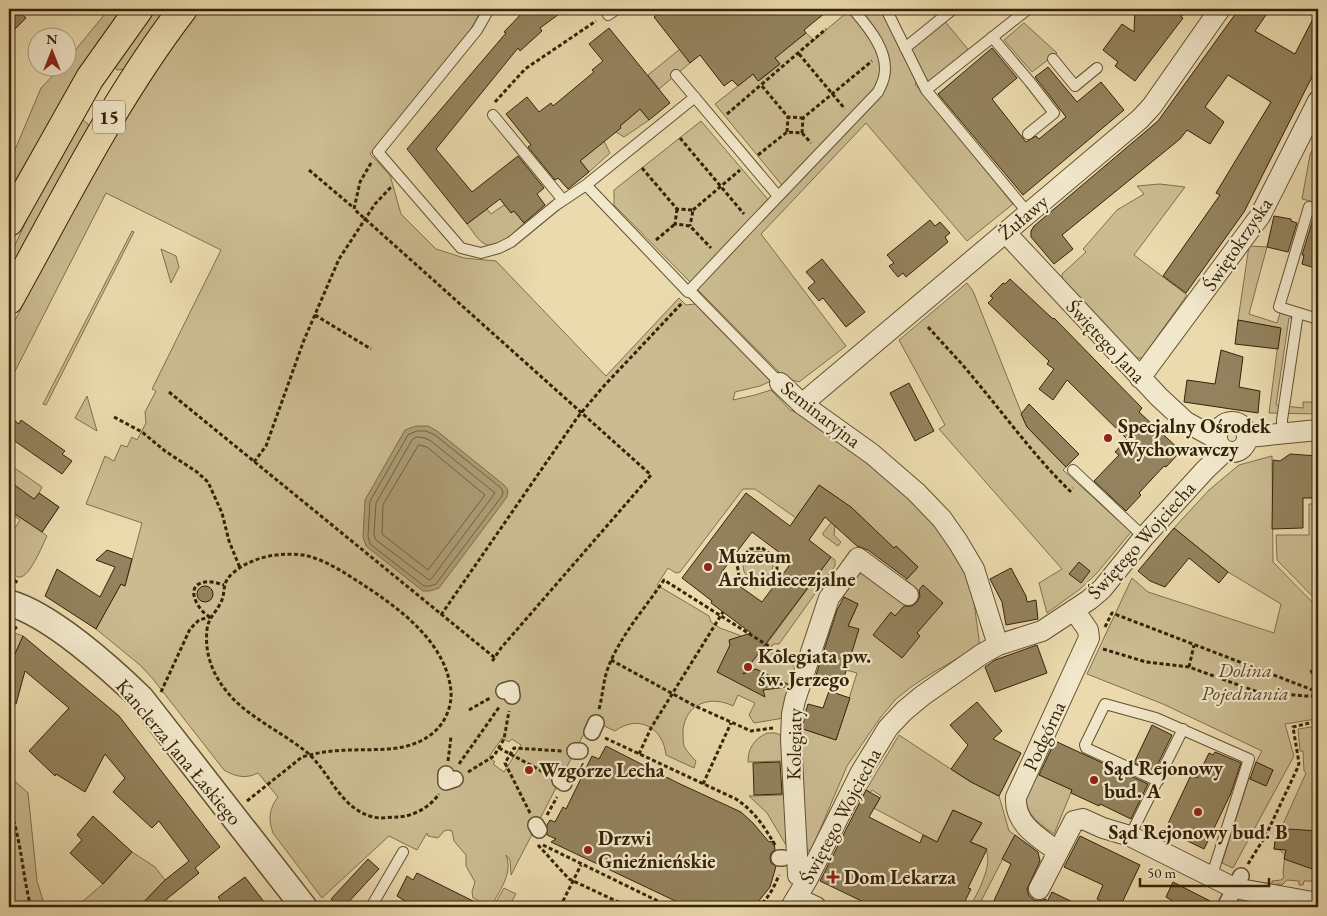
<svg xmlns="http://www.w3.org/2000/svg" width="1327" height="916" font-family="'EB Garamond',serif">
<style>
.green{fill:#cbbb91;stroke:#806f4c;fill-rule:evenodd}
.water{fill:#ac9c75;stroke:#7c6c49}
.lines{fill:none;stroke-linecap:round;stroke-linejoin:round}
.shore{stroke:#70603e;stroke-width:1}
.building{fill:#93825d;stroke:#352307;fill-rule:evenodd}
.service-casing{stroke:#625130;stroke-width:12}
.pedestrian-casing{stroke:#625130;stroke-width:18}
.minor-casing{stroke:#625130;stroke-width:22}
.tertiary-casing{stroke:#625130;stroke-width:28}
.primary-casing{stroke:#352307;stroke-width:30}
.path{stroke:#352307;stroke-width:3;stroke-dasharray:4 2.5;stroke-linecap:butt}
.service{stroke:#f1e7ca;stroke-width:10}
.pedestrian{stroke:#f1e7ca;stroke-width:15}
.minor{stroke:#f1e7ca;stroke-width:20}
.tertiary{stroke:#f1e7ca;stroke-width:25}
.primary{stroke:#eadaad;stroke-width:28}
.poi-dot{fill:#8f2418;stroke:#f1e7ca;stroke-width:2}
.labels{text-anchor:middle;stroke-width:4.5;stroke-linejoin:round;paint-order:stroke}
.shield{fill:#f1e7ca;stroke:#6d5e42;stroke-width:1}
.shield-label{font-size:19px;font-weight:bold;fill:#352307}
.street-label{font-size:20px;fill:#352307;stroke:#f1e7ca}
.poi-label{font-size:20px;font-weight:bold;fill:#352307;stroke:#f1e7ca;text-anchor:start}
.park-label{font-size:20px;font-style:italic;fill:#5a492a;stroke:#f1e7ca}
</style>
<rect width="100%" height="100%" fill="#eadaad"/>
<filter id="stains"><feTurbulence type="fractalNoise" baseFrequency=".004" numOctaves="4"/><feColorMatrix values="0 0 0 0 .2 0 0 0 0 .09 0 0 0 0 .02 0 0 0 .5 -.17"/></filter>
<radialGradient id="worn" r=".72"><stop offset=".6" stop-color="#630" stop-opacity="0"/><stop offset="1" stop-color="#630" stop-opacity=".3"/></radialGradient>
<path class="green" d="M109,9H126L74,82L9,191V164L41,88L60,68H68V59Z
M152,9H169L125,69L117,70L114,67Z
M198,9H482L471,29L370,154L390,175L401,214L436,249L464,258L496,261L606,376L679,298L686,305L695,304L771,381L760,386L735,392L733,400L755,395L771,390L790,410L798,413L856,453L928,513L971,581L979,639V646L929,675L911,687L896,699L880,718L847,766L811,851L804,849L800,728L836,740L857,673L846,670L848,626L858,604L843,597L851,579L859,568L907,602L917,589L906,580L918,567L896,546L891,551L881,536L852,508L835,526L834,535L841,542L838,546L823,535V533L846,504L819,485L796,518L755,489H743L680,572L676,573L668,568L657,585L709,616L711,622L720,628L739,635L763,649L831,557L835,560V566L779,644H773L769,651L794,666L795,671L784,718L754,723L749,715L755,703L738,695L733,706C711,695 686,703 683,730C683,735 683,741 684,746C687,752 692,757 696,761L694,768L666,755C663,727 638,714 615,731L591,720L511,875L510,860L506,855C513,873 501,888 493,903H483L473,898L472,892L475,882L466,866V855L454,841L452,831L448,830L444,831L438,838L428,836L427,833L417,850L389,836L322,898L273,833C268,819 269,809 278,797L258,773C246,779 236,777 224,770L153,679L140,665L96,629L121,584L125,586L142,523L86,504L105,456L114,461L121,445L127,447L132,437L137,440L146,423L145,412L156,391L152,389L221,250L106,193L9,383V332L85,183L168,47ZM502,738L509,742L512,739L521,745L504,772L493,764L495,762L489,757Z
M851,9H883L919,80L915,84L1013,204L967,241L866,123L761,234L846,346L799,382L785,378L614,205V190L701,121L771,203L785,189L715,104L753,74L759,81L780,64L774,57L806,33L814,40Z
M942,18L972,54L926,90L905,48Z
M1024,23L1057,53L1032,72L1004,40Z
M680,49L690,63L659,89L648,75Z
M640,109L649,120L624,137L616,132L620,126Z
M83,120L88,124L89,128L9,280V258L37,198L80,121Z
M1318,138V203L1302,199L1310,155Z
M604,141L610,153L589,172L579,159Z
M1160,184L1185,187L1134,255L1187,295L1142,358H1132L1063,286L1062,274L1086,252L1083,249L1117,210L1144,194L1137,186Z
M504,205L514,211L524,223C515,231 496,253 483,243C477,239 472,230 467,224L487,209L491,214Z
M132,231L134,232L46,405L43,404Z
M1249,246L1267,247L1249,314L1277,323L1281,310L1295,318H1289L1276,405L1303,408V402H1318V414L1269,413L1280,328L1238,320Z
M161,249L176,256L179,267L171,283Z
M967,283L973,291L1027,427L1066,467L1063,470L1131,532L1097,573L1080,589L1047,613L1039,583L1062,569L939,429L945,425L899,340Z
M87,396L97,431L75,418Z
M1272,456L1273,562L1318,608V702L1316,719L1285,724L1294,756L1233,868L1222,863L1249,778L1266,786L1273,770L1256,762L1262,751L1163,704L1087,674L1132,578L1148,592L1274,633L1281,604L1228,572L1174,528L1209,490L1239,465Z
M9,464L42,487L39,493L59,507L42,532L47,536C43,544 29,579 19,577C16,577 12,573 9,571V538L20,520L9,512V496L16,487L9,481Z
M1309,504H1318V602L1277,560L1276,535H1309Z
M743 566a15 15 0 1 1 30 0a15 15 0 1 1-30 0Z
M9,631L23,636L14,656L9,683Z
M1318,726V882L1317,886L1313,885V881H1304L1303,885H1299V881L1287,880L1282,885L1280,884L1272,885V881L1281,880L1284,877L1283,873L1285,855L1280,850L1274,849L1275,842L1306,773L1304,771L1303,751H1300L1298,729Z
M767,733H776L784,737L786,845L767,813L749,796L783,795L782,761L748,762C748,748 754,739 767,733Z
M899,735L969,781L999,796L1009,831L1015,835L978,907L970,906C977,895 997,858 983,847C980,845 975,844 971,842L982,823L953,810L937,842L872,807H875L881,796L872,790L870,793L866,790Z
M1038,774L1072,790L1054,834C1041,825 1027,816 1026,799Z
M9,776L28,793L37,881L45,907H11L9,899Z
M132,852L155,867L165,880L139,907H76L103,884Z
M504,888L516,894L509,907H493Z"/>
<path class="water" d="M416,426H428L437,431L504,485L508,490L507,497L439,588L430,591H423L366,546L363,537L365,500L405,430Z"/>
<g class="lines">
<path class="shore" d="M417,431H426L435,435L501,488L503,492L502,496L436,584L430,586H424L370,544L368,536L370,501L408,435Z
M417,437L425,438L431,441L495,493L432,578L429,580L376,540L374,535L376,503L412,440Z
M419,445L427,447L485,495L428,570L382,534L383,505Z"/>
</g>
<path class="building" d="M9,9H18L26,18L9,35Z
M532,9H566L540,28L542,31L520,51L518,48L436,149L472,192L518,156L544,188L537,194L545,205L524,223L514,211L511,213L500,199L467,224L407,149L506,33L504,32L524,11L526,13Z
M665,9H830L804,30L806,33L775,58L780,64L758,81L753,74L738,86L732,80L724,86L700,55L690,63L654,17Z
M1135,9H1187L1181,17L1183,18L1135,81L1115,66L1118,62L1103,50L1122,24L1134,32Z
M1239,9H1270L1255,31L1295,54L1318,9V65L1244,212L1186,293L1163,276L1220,195L1216,193L1271,102L1228,75L1205,107L1224,122L1210,144L1187,130L1180,139L1062,235L1073,249L1054,264L1031,237V231L1034,226L1158,121Z
M609,28L670,103L649,120L640,109L620,126L621,128L580,161L589,172L568,189L558,178L555,180L528,147L531,145L506,114L527,97L539,112L551,103L553,106L594,72L592,70L603,61L589,44Z
M992,48L1017,78L992,99L1026,142L1036,136L1039,139L1066,117L1035,77L1048,67L1077,102L1101,82L1124,110L1023,195L938,94Z
M1274,216L1291,219V221L1297,223L1288,252L1267,247Z
M1313,219L1318,220V269L1302,264L1304,255H1302Z
M930,220L935,226L940,222L950,233L945,237L948,242L906,277L903,273L898,277L889,266L894,263L887,255Z
M822,259L865,312L846,327L823,298L819,301L808,288L815,282L806,272Z
M1010,279L1053,319L1054,318L1142,408L1139,412L1181,451L1166,467L1164,466L1139,493L1141,495L1126,511L1094,481L1119,455L1115,452L1127,439L1067,380L1053,400L1039,389L1054,369L1047,364L1049,361L988,303L993,298L990,296L1003,283L1005,284Z
M1238,320L1281,328L1278,349L1235,344Z
M1221,350L1243,357L1239,387L1260,391L1258,413L1184,402L1187,380L1215,384Z
M909,383L934,431L915,441L890,393Z
M1029,404L1079,454L1066,467L1027,427L1021,414Z
M9,416L19,424L21,420L65,451L62,454L72,461L62,474L9,437Z
M1290,454L1318,456V498H1303V528L1272,529L1273,460L1280,461Z
M9,481L34,499L39,493L59,507L42,532L9,510Z
M819,485L851,507L894,548L896,546L918,567L907,579L868,550L857,546L825,517L809,540L831,557L743,674L756,669L788,684L787,687L763,690L765,697L717,672L730,645L729,640L751,633L711,603L712,601L682,578L746,493L790,526ZM752,532L792,562L762,602L721,573Z
M1174,528L1228,572L1219,583L1189,558L1165,587L1150,581L1138,571Z
M107,550L132,559L125,586L121,584L96,629L45,596L57,569L100,597L115,567L96,560Z
M1079,562L1090,571L1081,583L1069,574Z
M1011,568L1026,596L1027,602L1036,600L1038,619L1006,625L1002,602L990,579Z
M923,585L943,603L917,633L920,636L902,658L873,635L891,612L895,616L904,606H912L917,602L920,596L919,590Z
M197 594a8 8 0 1 1 16 0a8 8 0 1 1-16 0Z
M844,597L858,604L848,626L859,629L842,684L816,675L837,610Z
M23,636L119,716L220,847L195,868L199,873L168,898L160,907H139L165,880L189,861L159,821L152,828L113,792L125,778L105,754L85,792L56,774L55,776L29,751L69,708L25,671L16,704L9,703V690L14,656Z
M1037,645L1047,673L995,692L985,667L995,660Z
M829,691L850,698L836,740L803,729L804,717L808,704L823,708Z
M977,702L1002,731L993,739L1021,753L999,796L971,782L951,769L968,745L950,725Z
M1152,725L1172,735L1154,772L1134,763Z
M1055,741L1148,784L1131,819L1100,804L1099,806L1071,793L1072,790L1039,775Z
M606,746L678,783L741,812L753,823L769,842L774,841L775,850L771,853L770,858L771,863L776,866L775,870L770,887L758,902L750,907H688L551,842L556,839L547,835V825L550,820L555,822L563,807L566,809L592,756L599,759Z
M1215,752L1241,763L1231,793L1204,849L1165,830L1191,775L1197,778L1209,753L1213,755Z
M780,762L782,794L754,795L753,763Z
M1256,762L1273,770L1266,786L1250,779Z
M866,790L880,798L869,817L920,843L923,835L937,842L953,810L982,823L970,842L987,849L968,888L971,889L962,907H874L820,881Z
M93,816L132,852L103,884L70,853L82,840L77,835Z
M1282,826L1288,829L1318,831V871L1284,859L1286,850L1274,849L1275,842Z
M1015,835L1038,852L1040,861L1027,889L1029,896L1034,900L1039,901L1046,899V904L1052,892L1083,907H991L1011,864L1002,859Z
M1080,836L1140,865L1120,907H1114L1097,899L1103,885L1064,867Z
M368,859L379,869L344,907H340L331,899Z
M417,873L485,907H401L405,901L397,896L407,876L413,880Z
M245,877L268,907H225L218,897Z
M1173,882L1216,904V907H1174L1176,903L1166,897Z"/>
<g class="lines">
<g class="service-casing">
<path id="service" d="M489,9L477,30L378,152L461,248L481,253L499,248L511,242L556,205L586,185L695,97
M886,9L926,90L1028,213
M608,15L617,9
M992,37L1030,82L1054,113L1028,134
M905,48L953,9
M1053,59L1075,86L1097,68
M676,75L778,196
M926,90L1028,9
M493,115L563,200
M586,185L688,292L692,293L780,383
M1318,209L1309,207L1279,307L1318,319
M688,292L752,224L878,92C880,88 883,82 884,77C890,52 868,27 853,9
M1282,433V420L1298,313
M1073,470L1144,537
M1158,781L1086,748L1085,745L1105,704L1156,718L1249,759L1211,878
M1130,836L1183,729
M371,907L403,852"/>
</g>
<g class="pedestrian-casing">
<path id="pedestrian" d="M504,691L511,689L512,696
M592,732L596,723
M575,751H580
M446,774V782L455,779
M560,780L564,783
M536,825L539,830
M779,858H783
M1225,907L1241,876"/>
</g>
<g class="minor-casing">
<path id="minor" d="M1005,232L1159,397L1186,422L1217,439
M1140,378L1260,216L1318,101
M780,383L802,404L872,454L916,492L942,519L958,542L974,569L998,645
M802,404L1140,119L1152,106L1220,9
M1217 437a15 15 0 1 1 30 0a15 15 0 1 1-30 0Z
M1248,437L1318,430
M1057,851C1038,837 1014,824 1016,797L1089,638L1088,630L1074,610
M807,880L798,875L791,739L792,714L795,700L829,598L858,558L908,595
M1039,889L1074,821L1083,819L1103,828L1130,836L1234,888L1318,903
M797,898L816,907
M791,907L807,880L861,772L888,728L904,711L922,696L982,654L998,645L1042,631L1089,600L1102,589L1144,537L1205,470L1225,451"/>
</g>
<g class="tertiary-casing">
<path id="tertiary" d="M9,603C50,614 110,668 141,698L304,907"/>
</g>
<g class="primary-casing">
<path id="primary" d="M9,222L90,78L139,9
M9,300C64,201 114,99 183,9"/>
</g>
<path class="path" d="M799,54L845,109
M762,86L788,117L803,118
M495,102L525,69L596,21
M727,114L826,29
M787,132L788,117
M802,133L811,143
M680,138L744,214
M758,155L787,132L802,133L803,118L872,61
M371,163L360,182L354,209L651,475L501,648L491,663
M642,168L677,209L693,210L690,226
M309,170L354,208
M677,209L675,224L690,226L711,248
M693,210L740,170
M656,240L675,224
M315,315L371,349
M928,327C944,345 961,362 976,381C1007,418 1035,457 1070,491L1073,488
M169,392L495,658
M114,417L142,432L165,451L197,472L208,482L222,513L229,541L240,568
M254,462L266,446L304,340L339,259L375,204L392,186
M762,548L777,559V570L764,586L755,587L739,576L737,564L750,549Z
M9,576L18,583
M741,587L745,581
M441,615L577,418L602,388L683,302
M210,617C198,611 183,585 205,582C211,581 218,583 224,585
M1105,627L1112,613L1318,692
M9,640L12,630L17,627
M1103,649L1146,662L1189,667L1255,691L1305,696H1318
M611,660L695,706L751,731L773,728
M1189,667L1194,645
M1311,670L1318,688
M161,692L190,629L199,620L210,617
M599,709C603,695 603,681 608,668C620,636 645,608 664,580L775,650L792,658
M469,710L490,698
M605,738L736,799C754,811 764,826 775,845
M499,748L547,774
M639,754L651,728L723,612
M448,761L451,737
M459,764L500,706
M468,772L494,756L504,739L509,711
M703,784L731,723
M247,801L302,757C319,752 336,750 354,750C381,749 410,752 433,733C445,723 452,707 451,691C446,642 400,609 362,584C345,573 327,561 308,556C284,551 252,556 233,573C220,584 227,592 220,604C215,614 208,618 207,630C203,665 224,695 251,714C270,728 291,739 309,754C331,775 341,809 373,817C380,819 391,817 399,817C414,816 430,807 439,794
M9,808C22,840 22,875 31,907
M530,813L505,763L514,748L562,751
M547,815L557,797
M538,845L569,879L629,907
M543,845L670,907
M1248,864L1266,835L1297,769L1299,763L1293,727L1318,721
M560,907L581,865
M757,907C768,900 774,887 779,875"/>
<use href="#service" class="service"/>
<use href="#pedestrian" class="pedestrian"/>
<use href="#minor" class="minor"/>
<use href="#tertiary" class="tertiary"/>
<use href="#primary" class="primary"/>
</g>
<g class="poi-dot">
<circle cx="1108" cy="438" r="5"/>
<circle cx="708" cy="567" r="5"/>
<circle cx="748" cy="667" r="5"/>
<circle cx="529" cy="770" r="5"/>
<circle cx="1094" cy="780" r="5"/>
<circle cx="1198" cy="812" r="5"/>
<circle cx="588" cy="850" r="5"/>
<path d="M830.5 869.5h5v5h5v5h-5v5h-5v-5h-5v-5h5z"/>
</g>
<g class="labels">
<rect class="shield" x="93" y="100.5" width="32" height="33" rx="4"/>
<g class="shield-label">
<text x="109" y="124">15</text>
</g>
<g class="street-label">
<text transform="translate(1023 217) rotate(-40)" y="7">Żuławy</text>
<text transform="translate(1237 244) rotate(-56)" y="7">Świętokrzyska</text>
<text transform="translate(1106 341) rotate(47)" y="7">Świętego Jana</text>
<text transform="translate(821 414) rotate(38)" y="7">Seminaryjna</text>
<text transform="translate(1141 540) rotate(-48)" y="7">Świętego Wojciecha</text>
<text transform="translate(1044 736) rotate(-65)" y="7">Podgórna</text>
<text transform="translate(794 744) rotate(-89)" y="7">Kolegiaty</text>
<text transform="translate(179 752) rotate(50)" y="7">Kanclerza Jana Łaskiego</text>
<text transform="translate(840 816) rotate(-62)" y="7">Świętego Wojciecha</text>
</g>
<g class="poi-label">
<text x="1118" y="433">Specjalny Ośrodek<tspan x="1118" dy="23">Wychowawczy</tspan></text>
<text x="718" y="563">Muzeum<tspan x="718" dy="23">Archidiecezjalne</tspan></text>
<text x="758" y="663">Kolegiata pw.<tspan x="758" dy="23">św. Jerzego</tspan></text>
<text x="1104" y="775">Sąd Rejonowy<tspan x="1104" dy="23">bud. A</tspan></text>
<text x="539" y="777">Wzgórze Lecha</text>
<text x="1198" y="839" text-anchor="middle">Sąd Rejonowy bud. B</text>
<text x="598" y="845">Drzwi<tspan x="598" dy="23">Gnieźnieńskie</tspan></text>
<text x="844" y="884">Dom Lekarza</text>
</g>
<g class="park-label">
<text x="1245" y="677">Dolina<tspan x="1245" dy="23">Pojednania</tspan></text>
</g>
</g>
<rect width="1327" height="916" fill="none" stroke="#eadaad" stroke-width="30"/>
<rect x="10" y="10" width="1307" height="896" fill="none" stroke="#352307" stroke-width="2.5"/>
<rect x="15" y="15" width="1297" height="886" fill="none" stroke="#352307"/>
<g transform="translate(52 52)"><circle r="24" fill="#f1e7ca" stroke="#a6997c"/>
<path d="M0-4L9 19L0 12L-9 19Z" fill="#8f2418"/>
<text y="-8" font-size="14" font-weight="bold" text-anchor="middle" fill="#352307">N</text>
</g>
<path d="M1140 878v8h129v-8" fill="none" stroke="#352307" stroke-width="2.5"/>
<text x="1147" y="878" font-size="15" fill="#352307" stroke="#f1e7ca" stroke-width="4" paint-order="stroke">50 m</text>
<rect width="100%" height="100%" filter="url(#stains)"/>
<rect width="100%" height="100%" fill="url(#worn)"/>
</svg>
